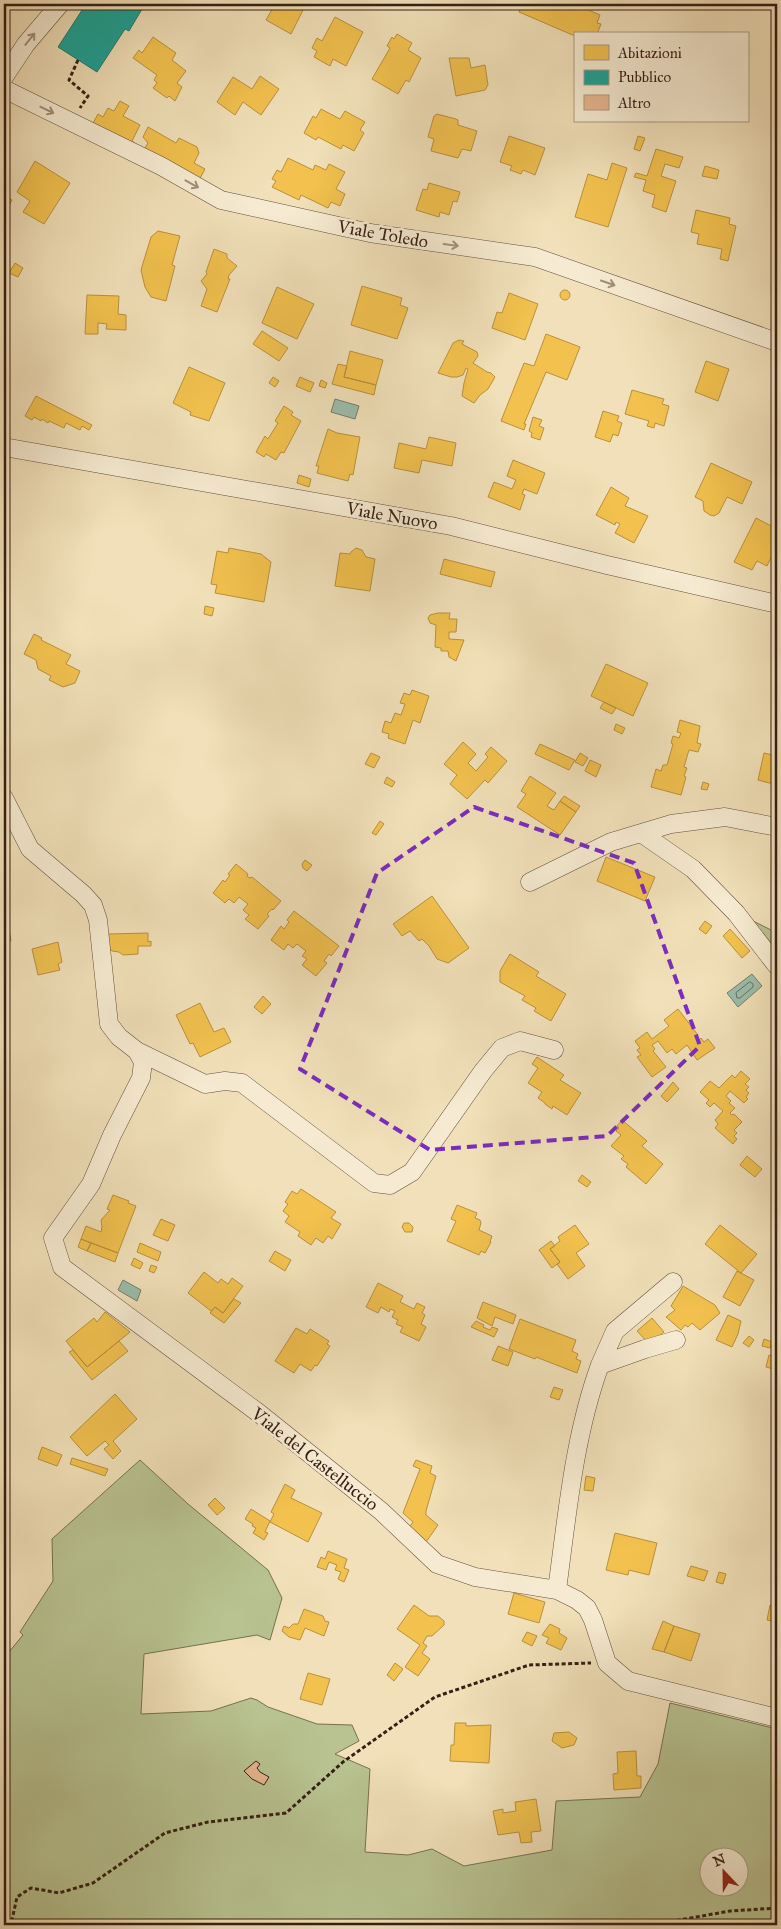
<svg xmlns="http://www.w3.org/2000/svg" width="781" height="1929" font-family="'IM FELL Great Primer',serif">
<style>
.green{fill:#b8c391;stroke:#777052;fill-rule:evenodd}
.water{fill:#9bbdab;stroke:#737d6f}
.homes{fill:#f2c14e;stroke:#ba903d}
.public{fill:#17a398;stroke:#207b70}
.lines{fill:none;stroke-linecap:round;stroke-linejoin:round}
.shore{stroke:#686e60;stroke-width:1}
.building{fill:#e6b58e;stroke:#361e14}
.street-casing{stroke:#654e3d;stroke-width:19}
.path{stroke:#361e14;stroke-width:3;stroke-dasharray:4 2.5;stroke-linecap:butt}
.street{stroke:#f6ebd2;stroke-width:18}
.oneway{stroke:#a08f7c}
.marked{fill:none;stroke:#7b2cbf;stroke-width:4;stroke-dasharray:10 6;stroke-linejoin:round}
.labels{text-anchor:middle;stroke-width:5;stroke-linejoin:round;paint-order:stroke}
.street-label{font-size:18px;fill:#361e14;stroke:#f6ebd2}
</style>
<rect width="100%" height="100%" fill="#f1e0b9"/>
<filter id="stains"><feTurbulence type="fractalNoise" baseFrequency=".004" numOctaves="4"/><feColorMatrix values="0 0 0 0 .2 0 0 0 0 .09 0 0 0 0 .02 0 0 0 .5 -.17"/></filter>
<radialGradient id="worn" r=".72"><stop offset=".6" stop-color="#630" stop-opacity="0"/><stop offset="1" stop-color="#630" stop-opacity=".3"/></radialGradient>
<path class="green" d="M751,920L777,933V950Z
M140,1460L188,1504L268,1570L282,1598L270,1640L257,1635L144,1654L141,1714L211,1711L251,1698L257,1700L268,1707L317,1724L352,1725L359,1741L335,1754L370,1769L365,1852L408,1855L432,1849L464,1866L552,1850L556,1801L640,1797L658,1764L670,1703L777,1729V1925H4V1658L23,1635L20,1632L53,1581L52,1539ZM708,1856H738V1886H708Z"/>
<path class="water" d="M335,399L359,406L355,419L331,412Z
M752,974L762,986L738,1007L727,993Z
M123,1280L141,1290L137,1301L118,1290Z"/>
<path class="homes" d="M275,4H306L291,34L266,20Z
M522,4H575L600,15L597,23L601,24L597,34H575V36L519,12Z
M335,17L363,32L346,66L333,59L330,66L314,57L317,51L312,48L317,38L322,41Z
M397,34L412,43L408,50L421,58L409,82L406,80L398,94L372,79L390,48L387,46L392,37L394,39Z
M153,37L176,53L172,60L186,71L177,83L182,87L175,101L169,96L167,98L153,88L157,83L154,80L157,75L133,58L139,50L142,53Z
M449,58H469L471,68L485,65L488,85L485,90L456,96Z
M260,76L279,89L261,115L243,102L235,115L217,102L233,77L252,89Z
M120,101L129,106L123,116L140,125L132,141L135,143L132,147L92,125L98,114L103,117L108,108L114,111Z
M321,109L340,119L345,111L365,122L360,130L364,133L354,151L343,145L341,149L318,137L316,140L304,133L313,116L316,118Z
M437,114L456,119L458,120V125L477,131L471,151L462,149L458,158L431,151L434,139L428,137L434,116Z
M148,127L176,143L179,138L197,147L199,153L194,163L205,169L197,184L142,153L148,143L143,137Z
M509,136L545,148L535,175L523,170L521,174L510,170L512,166L500,162Z
M638,136L645,138L640,151L634,149Z
M656,149L683,157L679,168L665,164L661,176L676,181L666,212L652,207L655,195L643,191L646,180L634,177L636,173L647,176Z
M288,158L313,170L315,165L326,170L329,164L345,172L336,189L345,194L340,206L331,202L328,208L301,195L299,200L272,187L276,181L272,179L277,170L281,172Z
M35,161L70,183L44,224L23,212L30,201L17,192Z
M612,163L627,168L608,227L575,217L588,174L607,180Z
M705,166L719,170L717,179L702,176Z
M429,183L460,192L457,202L453,201L449,215L440,212L439,217L416,210L423,189L427,190Z
M4,195L12,200L4,215Z
M696,210L730,218L729,224L736,226L728,261L720,259L722,249L697,244L699,234L691,232Z
M158,231L180,236L172,265L175,266L166,301L151,297L145,287L141,270L151,237Z
M214,249L227,254V258L237,266L229,275L228,279H230L217,312L201,306L207,289L201,281L207,274L206,272Z
M15,263L23,268L18,277L9,273Z
M777,267V290L771,288Z
M362,286L402,298L400,305L408,308L397,339L351,325Z
M277,287L314,304L297,339L262,323Z
M560 295a5 5 0 1 1 10 0a5 5 0 1 1-10 0Z
M509,293L538,304L525,340L492,328L497,312L502,313Z
M87,295L119,296L118,314L126,315V330L106,329L107,324L98,323V334H85Z
M262,331L288,348L279,361L253,344Z
M546,334L580,347L567,380L546,372L524,424H526L524,430L501,421L524,363L534,366Z
M459,340L464,341L462,344L477,352L478,356L473,363L487,372L491,373L495,377L488,389L480,395L474,403L462,396L464,383L468,369L466,368L463,375L457,377H451L438,373L453,343Z
M350,351L383,360L376,385L344,377Z
M706,361L729,369L718,401L695,392Z
M338,364L347,366L344,377L376,385L374,395L332,384Z
M189,367L225,383L209,421L190,415L191,412L173,403Z
M273,377L279,381L275,387L269,383Z
M300,377L314,383L310,392L296,386Z
M321,380L327,383L325,388L319,386Z
M632,390L664,399L662,404L669,406L664,426L655,423L654,428L647,426L649,421L625,414Z
M36,396L92,425L89,430L82,426L80,430L66,423L64,428L49,421L48,423L42,419L41,421L34,417L32,420L25,416Z
M284,406L293,412L291,415L301,421L284,453L281,452L276,460L266,454L264,457L256,452L265,436L268,439L278,423L275,421Z
M603,411L619,416L617,421L622,423L618,436L613,434L610,442L595,437Z
M533,417L542,420L539,426L544,428L540,440L531,437L532,433L529,431Z
M328,429L337,433L360,437L353,475L350,474L348,481L317,473L319,466H316Z
M429,437L456,443L452,466L422,460L419,473L394,468L399,443L426,449Z
M513,460L545,473L537,494L524,489L522,494L525,495L520,510L488,497L494,482L512,489L516,480L507,476Z
M711,463L752,482L742,504L727,497L719,513L714,516L710,515L704,511L703,501L695,497Z
M299,475L311,479L309,487L297,483Z
M611,487L629,498L625,506L648,516L634,543L615,533L620,524L616,522L615,525L596,515Z
M756,518L777,529V545L767,566L757,561L752,570L734,562Z
M229,548L261,554L271,562L264,602L215,593L217,585L211,584L217,551L228,553Z
M356,548L362,550L366,557L375,559L370,591L335,586L340,553L350,554L351,552Z
M444,559L495,572L491,587L440,574Z
M205,606L214,608L212,616L204,614Z
M438,613H450L449,619H457L456,632H449V639L464,640L456,661L449,657L448,651H441V648L435,647L436,625L430,623L428,618L430,615Z
M34,634L42,638L41,640L71,655L66,664L80,671L75,683L63,687L49,680L51,676L38,669L36,660L24,654Z
M606,664L648,683L633,716L591,696Z
M412,690L429,696L420,723L413,720L405,744L388,738L389,734L382,732L385,721L391,723L395,713L401,715L405,704L400,703L404,693L410,695Z
M604,702L616,708L612,714L600,708Z
M680,720L700,726L697,743L701,744L698,752L689,750L684,767L687,768L684,776L686,777L681,795L651,787L656,769L661,771L663,765H667L673,744L671,743L673,736L679,738L681,733L677,732Z
M616,724L625,728L622,734L614,730Z
M463,742L476,754L468,763L476,771L488,757L485,754L491,747L507,761L488,783L485,780L467,799L450,784L457,775L444,764Z
M540,744L575,760L569,770L535,754Z
M371,753L380,757L374,768L365,764Z
M580,753L588,758L583,766L575,762Z
M764,753L777,756V785L758,780Z
M590,760L601,765L596,777L585,771Z
M530,776L556,793L547,806L554,810L560,801L576,812L560,835L517,807L526,794L521,791Z
M387,777L395,782L392,787L384,783Z
M703,782L709,784L707,790L701,789Z
M564,796L580,806L576,812L560,801Z
M380,821L384,824L376,835L372,833Z
M606,857L655,877L645,901L597,881Z
M305,860L312,865L307,871L303,868L302,864Z
M236,864L248,874L247,876L250,878L252,877L281,901L273,910L272,909L267,914L269,916L258,929L245,919L249,915L243,910L248,904L239,897L234,903L229,899L225,903L213,893L223,880L225,882L230,875L228,874Z
M432,896L469,948L448,963L437,959L429,946L422,939L419,941L410,931L402,936L393,924Z
M294,911L339,946L331,956L329,954L324,961L327,963L316,976L302,965L307,959L302,956L306,951L297,944L293,948L288,944L284,950L271,940L281,926L284,929L289,922L287,920Z
M4,919L8,922L11,941H7L8,946L4,952Z
M705,921L712,926L706,934L699,929Z
M730,929L750,951L742,958L723,936Z
M148,933V942L151,941V946H138V954L123,955L119,952L112,951L108,947V934Z
M58,942L62,962L58,964L60,970L38,975L32,949Z
M510,954L539,972L536,976L566,994L551,1021L534,1011L536,1008L522,1000L525,996L500,982V971Z
M263,996L271,1004L262,1014L254,1007Z
M200,1003L214,1032L224,1028L231,1042L200,1057L193,1043L190,1044L176,1015Z
M678,1009L698,1035L695,1037L698,1041L701,1038L704,1042L708,1039L715,1048L697,1060L687,1045L676,1054L672,1049L667,1053L658,1041L652,1045L655,1049L653,1051L666,1067L652,1077L637,1057L641,1055L637,1050L640,1048L635,1041L647,1032L652,1039L669,1026L664,1020Z
M537,1057L564,1075L560,1080L581,1093L567,1115L553,1106L552,1109L545,1104V1103L538,1098L542,1092L528,1083L538,1068L532,1064Z
M741,1071L750,1079L745,1084L749,1087L746,1090L749,1093L746,1097L748,1099L744,1103L730,1091L726,1096L731,1101L729,1103L735,1108L730,1113L732,1115L734,1114L742,1122L734,1130L737,1133L734,1136L737,1139L733,1144L715,1128L718,1124L715,1120L723,1111L714,1103L710,1107L706,1103L709,1100L700,1092L710,1081L719,1088L732,1075L735,1078Z
M673,1082L679,1089L667,1102L661,1096Z
M622,1120L647,1141L642,1146L663,1164L646,1184L626,1167L628,1164L621,1159L624,1156L611,1146L621,1135L616,1131L619,1128L617,1126Z
M747,1156L762,1169L755,1177L740,1165Z
M582,1175L591,1182L587,1187L578,1181Z
M301,1189L336,1212L331,1218L341,1224L332,1239L328,1236L323,1243L316,1238L311,1245L298,1236L300,1232L285,1222L289,1216L283,1211L288,1204L285,1202L292,1191L297,1194Z
M113,1195L129,1201L128,1203L136,1206L118,1253L81,1239L86,1226L101,1232L102,1227L101,1220L110,1210L107,1209Z
M457,1205L477,1213L475,1218L480,1220L481,1223L479,1230L492,1236L490,1242H491L485,1253L481,1251L479,1255L447,1241L456,1221L451,1219Z
M161,1219L175,1225L168,1241L153,1235Z
M404,1223H409L413,1227L412,1232H405L402,1227Z
M575,1225L589,1244L576,1253L585,1266L568,1279L557,1264L560,1262L550,1249L560,1241L558,1237Z
M720,1225L757,1254L741,1273L705,1244Z
M81,1239L91,1243L87,1251L78,1247Z
M551,1241L555,1246L550,1249L560,1262L552,1268L539,1250Z
M91,1243L118,1253L115,1262L87,1251Z
M140,1243L161,1252L158,1261L137,1252Z
M275,1251L291,1260L285,1271L269,1261Z
M134,1258L143,1263L140,1269L131,1265Z
M151,1265L157,1267L154,1273L149,1271Z
M737,1271L754,1280L740,1306L723,1297Z
M204,1272L218,1283L221,1279L228,1284L232,1278L243,1286L223,1313L215,1307L211,1311L188,1293Z
M378,1283L403,1296L400,1302L414,1309L417,1303L425,1307L422,1313L425,1315L421,1324L426,1327L419,1341L400,1332L403,1327L396,1324L398,1320L392,1317L395,1311L390,1309L389,1312L381,1307L378,1313L366,1307Z
M683,1286L715,1305L720,1313L700,1330L692,1323L688,1327L685,1325L681,1330L666,1317L675,1310L671,1306Z
M234,1299L241,1303L224,1323L210,1313L215,1307L223,1313Z
M483,1302L516,1315L513,1324L495,1317L492,1326L477,1318Z
M105,1312L130,1332L87,1367L66,1341L94,1318L97,1322Z
M728,1315L741,1321L738,1334L732,1347L716,1340Z
M652,1318L664,1332L649,1344L637,1331Z
M520,1319L576,1340L572,1351L578,1354L576,1359L581,1361L577,1373L536,1357L535,1359L509,1349Z
M476,1321L484,1325L483,1327L490,1330L492,1327L498,1329L494,1337L471,1327Z
M296,1328L307,1334L310,1329L329,1341L327,1344L330,1346L317,1366L315,1365L311,1371L300,1364L294,1373L275,1361Z
M749,1336L754,1340L749,1347L743,1343Z
M764,1339L772,1342L770,1348L762,1346Z
M119,1341L128,1351L92,1380L69,1352L73,1350L87,1367Z
M498,1346L513,1352L508,1366L492,1360Z
M769,1355L777,1358V1370L766,1367Z
M554,1387L563,1390L559,1400L550,1397Z
M115,1394L137,1419L113,1441L121,1451L113,1459L104,1449L109,1445L105,1441L87,1456L70,1437Z
M42,1447L62,1455L57,1466L38,1459Z
M72,1458L108,1469L105,1476L70,1464Z
M416,1460L432,1466L430,1473L436,1476L426,1511V1515L438,1525L424,1545L404,1521L410,1526L413,1522L403,1513L420,1469L413,1466Z
M586,1476L595,1478L593,1491L584,1490Z
M285,1484L295,1490L291,1498L322,1513L308,1542L270,1522L274,1514L271,1512Z
M215,1498L225,1508L217,1515L208,1505Z
M251,1509L270,1521L265,1532L268,1533L264,1540L253,1533L256,1528L252,1526L253,1524L245,1519Z
M615,1533L657,1543L649,1575L629,1570L628,1575L606,1570Z
M328,1551L347,1559L344,1568L349,1570L344,1582L338,1579L341,1572L335,1570L337,1565L329,1562L326,1570L317,1567L321,1557L325,1559Z
M691,1566L708,1571L704,1581L687,1576Z
M719,1572L726,1574L723,1584L716,1582Z
M514,1593L545,1602L539,1623L508,1614Z
M414,1605L429,1616H438L444,1621V1625L432,1636H427L423,1643L427,1646L422,1653L430,1659L418,1676L405,1667L420,1645L397,1629Z
M770,1605L777,1606V1622L767,1620Z
M304,1609L323,1616L325,1621L329,1622L324,1636L305,1628L300,1640L289,1637L282,1631L284,1626L289,1628L293,1624H298Z
M663,1621L674,1626L664,1652L652,1649Z
M550,1624L560,1629L559,1633L567,1638L561,1650L546,1643L549,1638L542,1635Z
M674,1626L700,1634L691,1661L664,1652Z
M527,1632L537,1636L532,1646L522,1641Z
M395,1663L403,1669L394,1681L387,1675Z
M308,1673L330,1679L322,1705L300,1699Z
M455,1723H466V1726L491,1725L489,1763L450,1761L451,1745H454Z
M569,1732L577,1738L574,1745L562,1748L552,1741L554,1733Z
M636,1751L637,1776H641V1788L614,1790L613,1774L618,1773L617,1752Z
M536,1799L541,1831L531,1832L532,1842L521,1843L519,1832L498,1835L493,1811L503,1809V1813L516,1811L515,1802Z"/>
<path class="public" d="M86,4H145L129,31L125,29L97,72L58,47Z"/>
<g class="lines">
<path class="shore" d="M750,982L753,984V987L740,998H737L736,993Z"/>
</g>
<path class="building" d="M256,1761L260,1764L257,1768L260,1772L269,1777L264,1785L252,1779L244,1771Z"/>
<g class="lines">
<g class="street-casing">
<path id="street" d="M4,77L26,44L60,4
M4,89L161,166L221,200L370,233L535,257L777,342
M4,447L451,526L607,565L777,604
M4,798L30,849L83,894L93,905L98,920L109,1024L119,1037L137,1051L143,1062L141,1078L112,1135L91,1184L53,1238L62,1267L260,1414L381,1511L437,1564L475,1577L557,1590L577,1600L587,1608L593,1620L607,1663L628,1681L777,1718
M641,833L693,869L736,913L777,966
M530,882L611,842L671,824L725,817L777,827
M137,1051L205,1084L225,1081L242,1083L374,1183L390,1185L412,1172L483,1071L502,1048L520,1041L554,1050
M600,1365L615,1331L673,1282
M557,1590C567,1516 574,1436 600,1365L645,1349L676,1340"/>
</g>
<path class="path" d="M78,60L69,80L88,96L80,108
M6,1925L12,1920L17,1897L31,1888L59,1893L93,1883L165,1833L208,1822L286,1813L343,1762L435,1697L529,1665L591,1663
M651,1925L730,1911L777,1908"/>
<use href="#street" class="street"/>
</g>
<defs><path id="oneway-shaft" d="M-6 0H5M1.5-3L5.5 0L1.5 3" fill="none" stroke-width="1.6" stroke-linecap="round" stroke-linejoin="round" transform="scale(1.25)"/></defs>
<g class="oneway">
<use href="#oneway-shaft" transform="translate(30 39) rotate(-51)"/>
<use href="#oneway-shaft" transform="translate(47 110) rotate(26)"/>
<use href="#oneway-shaft" transform="translate(192 184) rotate(29)"/>
<use href="#oneway-shaft" transform="translate(451 245) rotate(8)"/>
<use href="#oneway-shaft" transform="translate(608 283) rotate(19)"/>
</g>
<path class="marked" d="M474,807L634,863L700,1046L607,1136L430,1150L300,1069L377,873Z"/>
<g class="labels">
<g class="street-label">
<text transform="translate(383 234) rotate(10)" y="6">Viale Toledo</text>
<text transform="translate(392 516) rotate(10)" y="6">Viale Nuovo</text>
<text transform="translate(315 1459) rotate(38)" y="6">Viale del Castelluccio</text>
</g>
</g>
<rect width="781" height="1929" fill="none" stroke="#f1e0b9" stroke-width="20"/>
<rect x="5" y="5" width="771" height="1919" fill="none" stroke="#361e14" stroke-width="2.5"/>
<rect x="10" y="10" width="761" height="1909" fill="none" stroke="#361e14"/>
<rect x="574" y="32" width="175" height="90" fill="#f6ebd2" stroke="#a99986"/>
<rect x="584" y="45" width="25" height="15" fill="#f2c14e" stroke="#a99986"/>
<text x="618" y="58" font-size="15" fill="#361e14">Abitazioni</text>
<rect x="584" y="70" width="25" height="15" fill="#17a398" stroke="#a99986"/>
<text x="618" y="82" font-size="15" fill="#361e14">Pubblico</text>
<rect x="584" y="95" width="25" height="15" fill="#e6b58e" stroke="#a99986"/>
<text x="618" y="108" font-size="15" fill="#361e14">Altro</text>
<g transform="translate(724 1872) rotate(338)"><circle r="24" fill="#f6ebd2" stroke="#a99986"/>
<path d="M0-4L9 19L0 12L-9 19Z" fill="#8f2418"/>
<text y="-8" font-size="14" font-weight="bold" text-anchor="middle" fill="#361e14">N</text>
</g>
<rect width="100%" height="100%" filter="url(#stains)"/>
<rect width="100%" height="100%" fill="url(#worn)"/>
</svg>
